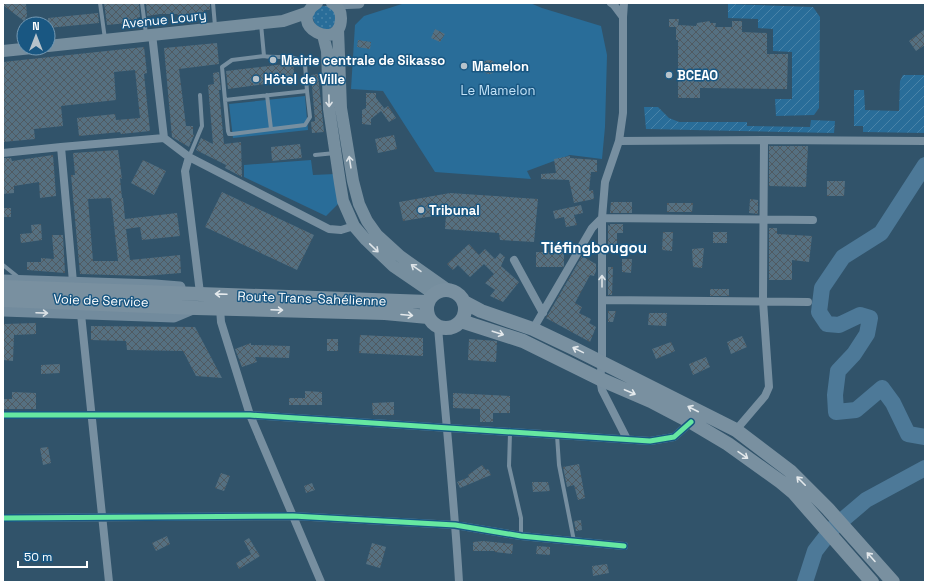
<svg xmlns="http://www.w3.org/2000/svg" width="928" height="585" font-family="'Space Grotesk',sans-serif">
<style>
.grass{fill:url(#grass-dots)}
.park{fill:#296d99}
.garden{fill:url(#garden-furrows)}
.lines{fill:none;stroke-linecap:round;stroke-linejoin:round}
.river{stroke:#4d7998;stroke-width:16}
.building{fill:url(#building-cross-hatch);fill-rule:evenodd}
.lane{stroke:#778fa0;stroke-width:4}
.street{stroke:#778fa0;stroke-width:8}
.secondary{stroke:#728b9d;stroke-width:11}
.primary{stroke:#768e9e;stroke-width:12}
.highway{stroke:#7990a0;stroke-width:14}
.cycleway-casing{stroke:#195782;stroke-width:8}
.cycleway{stroke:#66e7a1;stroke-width:5}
.oneway{stroke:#dde3e7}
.oneway2{stroke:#e4e9ec}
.oneway3{stroke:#dce2e6}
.poi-dot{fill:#b7c3cb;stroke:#195782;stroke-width:1.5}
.labels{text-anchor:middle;stroke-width:3;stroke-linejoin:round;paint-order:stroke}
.street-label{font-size:13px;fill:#fff;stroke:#195782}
.poi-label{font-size:13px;font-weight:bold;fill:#fff;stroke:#195782;text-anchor:start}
.park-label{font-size:13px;fill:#c3e3f8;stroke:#195782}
.quarter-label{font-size:15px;font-weight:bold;fill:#fff;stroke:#195782}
</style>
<defs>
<pattern id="grass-dots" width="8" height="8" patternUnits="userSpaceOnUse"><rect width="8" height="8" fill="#296d99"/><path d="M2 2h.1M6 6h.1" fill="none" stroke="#4983a8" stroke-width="1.8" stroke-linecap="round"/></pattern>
<pattern id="garden-furrows" width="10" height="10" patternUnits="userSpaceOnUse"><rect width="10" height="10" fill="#296d99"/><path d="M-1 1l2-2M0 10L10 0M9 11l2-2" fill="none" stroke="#4983a8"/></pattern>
<pattern id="building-cross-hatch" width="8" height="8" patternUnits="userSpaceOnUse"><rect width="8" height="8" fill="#557081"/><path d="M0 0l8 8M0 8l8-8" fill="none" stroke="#505a61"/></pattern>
</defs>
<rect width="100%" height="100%" fill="#31536a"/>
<path class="grass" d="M320,6H328L337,14L334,26L328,30L316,27L312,16Z"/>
<path class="park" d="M405,3H530L542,8L601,26L607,55L605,127L602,159L570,155L527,171L531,179L435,172L383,91L351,89L355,25L364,16Z
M305,96L308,130L233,138L229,104Z
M311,160L313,175L335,174L339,203L326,216L244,177V165Z"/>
<path class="garden" d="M728,4L813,7L820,17L819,108L814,115L776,116L775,99H792V52L773,51V29L758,28V19L728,18Z
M903,75H925V133L863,132V126H854V90H864L865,110L899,111L900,81Z
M644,107H658L669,118L679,122H747V126L810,127L811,120L835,121L834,133L646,129Z"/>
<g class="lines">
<path class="river" d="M925,165L881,233L843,257L822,288L819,312L827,324L839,325L860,315L870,318L867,334L854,354L838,371L835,395L836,412L856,410L882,388L893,403L908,434L925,437
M805,582L815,551L832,529L866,500L925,468"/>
</g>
<path class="building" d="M3,3H26L27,16L24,21L3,5Z
M104,3H139L140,17L137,18L138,22L107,25Z
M146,3H210V10H204V12L177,15V14H160L147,16Z
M98,13L99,23L48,28V18Z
M669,19H679L678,25L696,26L697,23L710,21V23H716L715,27H732V21H742V32L767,33V54H788L787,89L700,88V98H678V40H676V27H669Z
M435,29L445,34L440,42L431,38Z
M925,29V45L916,51L909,41Z
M358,40L371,42L370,49L357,47Z
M217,43L219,64L179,69L186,126H193V134L194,135L189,147L172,137L164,48Z
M144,47L147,73L144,74L150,131L121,134L120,132L79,136L77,118L115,114L116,120L140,118L135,70L114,72L116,100L61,106L63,126L34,129L35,139L3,142V62Z
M482 67a7 7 0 1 1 14 0a7 7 0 1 1-14 0Z
M293,63L295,80L228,89L226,71Z
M219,72L221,90H219L224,144L241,142L242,177L225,168L226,165L196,150L201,138L213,144L208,85L214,84L213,73Z
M318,74L324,132L312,133L311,122L315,121L311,75Z
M366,93H376V98L384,108L382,110L388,106L396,118L389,122L381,111L371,119V125L362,124V110L366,108Z
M394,135L397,149L378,153L375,139Z
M300,144L302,158L272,161L271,147Z
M769,146H808L806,187L769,186Z
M118,150L122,179L120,178L122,198H123L125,219L177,213L180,236L142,240L140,227L126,229L130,260L180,255L181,273L144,276L80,274L71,175H75L73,153ZM111,198L118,261H93L88,199Z
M53,155L56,196L40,198L39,182L14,186V193L3,194V158H11L12,161Z
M570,156V158L597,160V172H591L589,191L593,190L594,199L574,203L569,180L541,179V174L556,173L554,159Z
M143,160L166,171L154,195L131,183Z
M827,181H845L844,196H827Z
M222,192L314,235L297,270L205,227Z
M450,193L538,199L534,242L500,240L499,233L445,229L446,214L403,221L399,202Z
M750,199L758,200V214L749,213Z
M611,202H632V213H610Z
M667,203H693L692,212H667Z
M581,205L583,213L574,215L577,225L566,227L564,217L555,219L553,211Z
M3,208H11V217H3Z
M41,224L42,240L21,243L20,234L32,233L31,225Z
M610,224H623V233H617V245H608V225L610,226Z
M769,228H777V234L812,236L809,262L792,260V280H769Z
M663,232H673L672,251L662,250Z
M713,232H727V243H713Z
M52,235H63L65,273L27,270V262H41V258L54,259Z
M469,244L479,255L485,249L495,259L500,253L505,257L501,266L519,282L503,302L490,296L495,290L485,283L494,274L484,264L470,277L458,265L453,270L447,264Z
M704,248L702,268L693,267L692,249Z
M536,252H564V266L563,267H536Z
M582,256L596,264V271L594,276L590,275L575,303L582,307L579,313L591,319L589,323L596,327L590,342L546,318Z
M622,259H632L631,273L622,272Z
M608,267H613L612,295H608Z
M710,289H729V296H710Z
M608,311H616L613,322H608Z
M649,313H667L666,326L648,325Z
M36,323V334L14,335L13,361L3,360L4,324Z
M91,326L195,327L222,378L196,376L183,351L127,350L126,341L91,340Z
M360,335L423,338V356L359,353Z
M742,336L747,347L731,354L727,342Z
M327,339H338V351H327Z
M469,339L497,341L496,362L468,360Z
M671,342L675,351L656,359L652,349Z
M251,343V345L290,346L289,358L255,357L257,362L242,367L235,349Z
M706,357L710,367L693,375L689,364Z
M60,364V373L41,374V365Z
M305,391L322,392V405H289V398H305Z
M12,392L36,393V409H3V399H12Z
M453,393L510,396V413H493V422H480V409L453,408Z
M394,402V415H373L372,403Z
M48,447L51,463L43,465L40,448Z
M579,464L585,498L578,500L574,485L567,487L563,467Z
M482,465L486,470L488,469L491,475L460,488L457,482L469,477L468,475Z
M221,473L230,476L224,491L215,488Z
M532,482H548L550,491L533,492Z
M312,483L315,490L306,493L304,486Z
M581,520L582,530L576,531L574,521Z
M167,536L170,544L156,551L152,543Z
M249,538L260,556L239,569L236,563L251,554L244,541Z
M483,541L513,544L512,554L495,552V551H473V542Z
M372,543L386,547L380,568L366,564Z
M537,546L550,547V555L536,554Z
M607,564L609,573L593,576L592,566Z"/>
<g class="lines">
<path class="lane" d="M100,3L105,39
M142,3L146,34
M213,3L215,26
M261,24L264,56
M264,56C279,59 293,53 305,64L307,91L225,100L222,67L232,60Z
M267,95L271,129
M225,100L228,131L229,134H232L305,125L310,117L307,91
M315,155L335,153
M189,157L202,126L200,95
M3,265L18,277
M510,433L509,466L521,518V536
M557,435L559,465L574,541"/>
<path class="street" d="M611,3L614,5L623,17V113L619,141L605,182L602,218V362L600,379L602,390L627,439
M623,17L624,3
M152,34L164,138
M619,141L764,140L925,141
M61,147L73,282
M3,153L61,147L164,138L189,157L329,229L341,230L354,226
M189,157L185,171L200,293
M514,260L543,313
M602,300L808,302
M220,308L221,322L250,415L321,582
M81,314L109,582
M438,327C445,412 454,497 459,582
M533,329L592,228L602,218L813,220
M3,415H250L650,441L674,437L691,422
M736,430L765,396L769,387L763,301L764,140
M3,518L293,516L455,525L521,536L624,546"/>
<path class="secondary" d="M334,4L359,3
M3,280L155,285L180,287
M3,311L174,317L193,309"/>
<path class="primary" d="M317,3C284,25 341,54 341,18C341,11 338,6 332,3
M338,29L341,108L353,181L359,204L367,221L377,235L400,256L448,290
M323,35L327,51L329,109L340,183L343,201L354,226L366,240L393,266L434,294
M48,46L283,21L309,12
M3,51L32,48"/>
<path class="highway" d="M3,287L428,302
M427 309a19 19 0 1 1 38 0a19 19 0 1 1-38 0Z
M3,300L196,308L385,313L428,317
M464,302L481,311L533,329L575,349L736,430L790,471L828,509L893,582
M461,321L523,341L600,379L651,401L691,422L728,444L781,482L793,492L872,582"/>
<g class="cycleway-casing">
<path id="cycleway" d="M3,415H250L650,441L674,437L691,422
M3,518L293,516L455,525L521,536L624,546"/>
</g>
<use href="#cycleway" class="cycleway"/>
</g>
<defs><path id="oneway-shaft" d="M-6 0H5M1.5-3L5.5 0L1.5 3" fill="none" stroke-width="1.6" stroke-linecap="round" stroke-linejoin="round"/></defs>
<g class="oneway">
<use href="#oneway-shaft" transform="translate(329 101) rotate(89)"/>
<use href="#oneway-shaft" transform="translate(350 162) rotate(-99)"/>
<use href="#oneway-shaft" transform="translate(374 248) rotate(44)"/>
<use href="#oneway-shaft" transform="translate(416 268) rotate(-145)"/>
<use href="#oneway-shaft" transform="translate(602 281) rotate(-90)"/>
</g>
<g class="oneway2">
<use href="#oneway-shaft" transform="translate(221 294) rotate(-178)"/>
<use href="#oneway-shaft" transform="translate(277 310) rotate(2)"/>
<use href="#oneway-shaft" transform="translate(407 315) rotate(5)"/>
<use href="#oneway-shaft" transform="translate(498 333) rotate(18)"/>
<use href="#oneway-shaft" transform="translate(578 350) rotate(-154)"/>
<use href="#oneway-shaft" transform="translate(630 392) rotate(23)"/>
<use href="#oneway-shaft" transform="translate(693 409) rotate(-153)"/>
<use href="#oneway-shaft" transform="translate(743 455) rotate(35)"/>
<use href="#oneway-shaft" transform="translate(801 481) rotate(-135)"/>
<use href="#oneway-shaft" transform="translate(871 557) rotate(-132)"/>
</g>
<use class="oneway3" href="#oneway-shaft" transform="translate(42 313) rotate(2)"/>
<g class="poi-dot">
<circle cx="273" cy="60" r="4"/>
<circle cx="464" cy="66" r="4"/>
<circle cx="669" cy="75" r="4"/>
<circle cx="256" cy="79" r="4"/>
<circle cx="421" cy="210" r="4"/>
</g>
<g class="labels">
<g class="street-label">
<text transform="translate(164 19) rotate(-6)" y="5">Avenue Loury</text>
<text transform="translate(312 298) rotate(2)" y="5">Route Trans-Sahélienne</text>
<text transform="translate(101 300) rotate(2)" y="5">Voie de Service</text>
</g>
<g class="poi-label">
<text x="281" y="65">Mairie centrale de Sikasso</text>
<text x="472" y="71">Mamelon</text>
<text x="677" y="80">BCEAO</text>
<text x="264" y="84">Hôtel de Ville</text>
<text x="429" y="215">Tribunal</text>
</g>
<g class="park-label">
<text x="498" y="95">Le Mamelon</text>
</g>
<g class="quarter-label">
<text x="594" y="253">Tiéfingbougou</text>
</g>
</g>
<rect width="928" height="585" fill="none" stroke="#ffffff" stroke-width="8"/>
<g transform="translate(36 36)"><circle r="19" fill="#195782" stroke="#759ab4"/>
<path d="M0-3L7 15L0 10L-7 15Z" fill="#b7c3cb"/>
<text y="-6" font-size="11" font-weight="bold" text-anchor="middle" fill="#ffffff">N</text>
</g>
<path d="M18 561v6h69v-6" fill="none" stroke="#ffffff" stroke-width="2"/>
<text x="24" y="561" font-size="12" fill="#ffffff" stroke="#195782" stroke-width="3" paint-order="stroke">50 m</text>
</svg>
